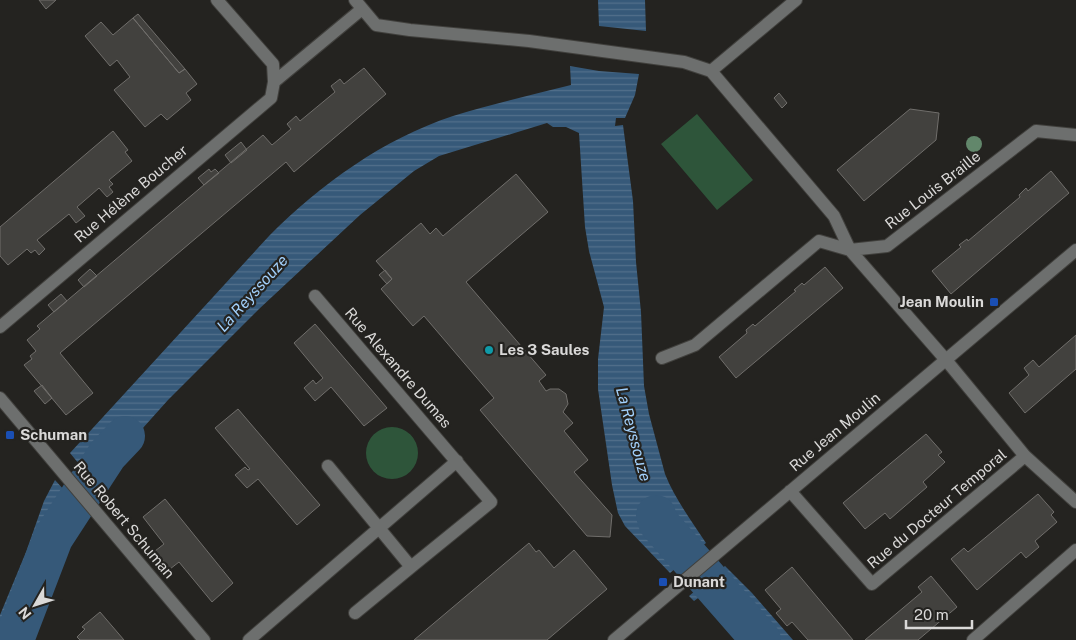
<svg xmlns="http://www.w3.org/2000/svg" width="1076" height="640" font-family="'Public Sans',sans-serif">
<style>
.green{fill:#2e553a}
.water{fill:url(#water-rules)}
.lines{fill:none;stroke-linecap:round;stroke-linejoin:round}
.river{stroke:#365979;stroke-width:40}
.building{fill:#42413e;stroke:#706e6b}
.minor-casing{stroke:#41403d;stroke-width:14}
.minor{stroke:#6d6f6e;stroke-width:12}
.tree{fill:#62876b}
.transit-dot{fill:#1a4fb4;stroke:#242320;stroke-width:2}
.culture-dot{fill:#0f9aa8;stroke:#242320;stroke-width:2}
.labels{text-anchor:middle;stroke-width:4.5;stroke-linejoin:round;paint-order:stroke}
.street-label{font-size:15px;fill:#dad9d8;stroke:#242320}
.poi-label{font-size:15px;font-weight:bold;fill:#dad9d8;stroke:#242320;text-anchor:start}
.water-label{font-size:16px;font-style:italic;fill:#a2d0fb;stroke:#242320}
</style>
<defs>
<pattern id="water-rules" width="6" height="5" patternUnits="userSpaceOnUse" patternTransform="scale(1.25)"><rect width="6" height="5" fill="#365979"/><path d="M0 2.5h6" fill="none" stroke="#52708b"/></pattern>
</defs>
<rect width="100%" height="100%" fill="#242320"/>
<path class="green" d="M697,114L753,180L717,210L661,144Z
M366 453a26 26 0 1 1 52 0a26 26 0 1 1-52 0Z"/>
<path class="water" d="M598,0H645L646,31L599,26Z
M570,66L599,71L639,74L635,95L625,118H616L615,126L623,125L633,201L636,262L641,312L644,386L649,414L665,474C675,499 691,520 706,543L670,573L625,526L618,513L612,485L598,389V359L604,307L589,251L585,227L579,133L566,127H553L547,123L439,156L414,171L360,215L259,309L168,400L125,448L97,486L70,453L269,236C321,184 383,139 453,116C492,104 532,95 571,85Z
M55,480L83,511L73,525L32,640H0V615L26,552L44,501Z
M725,566L752,593L793,640H741L701,596L694,601L689,596Z"/>
<g class="lines">
<path class="river" d="M656,515L658,522L761,640
M14,640L53,538L107,455L125,436"/>
</g>
<path class="building" d="M39,0H56L46,9Z
M138,14L185,69L179,73L133,18Z
M133,18L179,73L185,69L197,84L186,93L191,100L167,120L161,114L145,127L114,90L130,77L117,60L110,66L85,36L101,22L113,35Z
M364,68L386,94L294,172L286,162L60,353L93,393L66,415L24,365L32,359L30,356L36,351L27,340L40,329L37,326L263,135L272,145L291,129L287,124L296,116L300,121L335,92L331,86L340,79L344,84Z
M779,93L787,103L782,108L774,98Z
M910,109L939,113L936,140L864,201L837,170Z
M113,131L128,150L125,152L132,161L109,180L113,184L109,187L113,192L107,197L99,188L77,207L85,216L76,223L69,214L37,240L45,249L39,255L35,250L31,253L27,249L8,265L0,256V227Z
M241,142L247,150L231,163L225,155Z
M209,169L211,172L215,169L219,173L204,185L198,178Z
M1051,171L1069,193L951,294L932,271L961,247L959,245L967,239L968,241L1020,197L1019,195L1026,188L1028,191Z
M516,174L548,212L466,282L546,375L539,381L546,391L550,389H559L566,394L568,404L563,412L573,423L564,431L588,460L574,472L612,515L610,537L587,536L480,410L494,398L424,316L413,326L381,289L392,279L376,261L421,223L430,234L436,228L443,236Z
M825,267L843,288L736,378L719,357L747,333L746,330L753,324L755,326L796,291L794,290L802,283L804,285Z
M90,269L97,276L84,287L78,280Z
M385,270L392,279L387,284L379,275Z
M61,294L67,301L54,312L48,305Z
M315,324L387,408L364,426L331,387L315,401L304,388L313,380L316,384L323,378L294,343Z
M1076,335V369L1025,413L1009,393L1029,375L1024,368L1033,360L1039,367Z
M42,385L52,398L45,404L34,391Z
M238,409L320,505L297,525L258,479L247,488L235,475L245,467L248,470L250,469L215,428Z
M926,434L942,452L938,455L945,462L923,482L927,487L890,519L885,513L865,529L843,503Z
M1038,494L1054,512L1051,515L1057,522L1035,541L1039,547L1026,558L1021,552L977,590L951,559L964,548L968,552Z
M165,499L233,583L212,602L179,562L170,569L155,551L164,544L143,517Z
M529,543L536,552L539,550L554,568L574,550L607,589L547,640H414Z
M792,567L853,640H808L792,622L787,626L776,613L781,609L765,590Z
M931,576L957,607L918,640H865L922,592L918,587Z
M100,612L124,640H80L77,637L85,629L82,627Z"/>
<g class="lines">
<g class="minor-casing">
<path id="minor" d="M355,0L376,25L410,30L529,41L684,62L711,71
M711,71L834,216L850,250L946,360L1025,456L1076,502
M711,71L796,0
M274,82L362,9
M315,296L491,502L411,567L328,466
M0,327L271,98L274,82L273,64L217,0
M662,358L695,345L819,241L850,250L887,246L1036,131L1076,135
M0,398L204,640
M790,491L872,584L1025,456
M355,613L411,567
M249,640L457,461
M614,640L1076,250
M973,640L1076,550"/>
</g>
<use href="#minor" class="minor"/>
</g>
<circle class="tree" cx="974" cy="144" r="8"/>
<g class="transit-dot">
<rect x="989" y="297" width="10" height="10" rx="2.5"/>
<rect x="5" y="430" width="10" height="10" rx="2.5"/>
<rect x="658" y="577" width="10" height="10" rx="2.5"/>
</g>
<circle class="culture-dot" cx="489" cy="350" r="5"/>
<g class="labels">
<g class="street-label">
<text transform="translate(933 190) rotate(-38)" y="5">Rue Louis Braille</text>
<text transform="translate(131 194) rotate(-40)" y="5">Rue Hélène Boucher</text>
<text transform="translate(398 368) rotate(49)" y="5">Rue Alexandre Dumas</text>
<text transform="translate(835 432) rotate(-40)" y="5">Rue Jean Moulin</text>
<text transform="translate(937 509) rotate(-40)" y="5">Rue du Docteur Temporal</text>
<text transform="translate(124 520) rotate(50)" y="5">Rue Robert Schuman</text>
</g>
<g class="poi-label">
<text x="984" y="307" text-anchor="end">Jean Moulin</text>
<text x="499" y="355">Les 3 Saules</text>
<text x="20" y="440">Schuman</text>
<text x="673" y="587">Dunant</text>
</g>
<g class="water-label">
<text transform="translate(252 293) rotate(-48)" y="6">La Reyssouze</text>
<text transform="translate(634 434) rotate(75)" y="6">La Reyssouze</text>
</g>
</g>
<g transform="translate(35 605) rotate(231)" stroke="#242320" stroke-width="4" paint-order="stroke">
<path d="M0-4L9 19L0 12L-9 19Z" fill="#dad9d8"/>
<text y="-8" font-size="14" font-weight="bold" text-anchor="middle" fill="#dad9d8">N</text>
</g>
<path d="M906 620v8h66v-8" fill="none" stroke="#dad9d8" stroke-width="2.5"/>
<text x="914" y="620" font-size="15" fill="#dad9d8" stroke="#242320" stroke-width="4" paint-order="stroke">20 m</text>
</svg>
